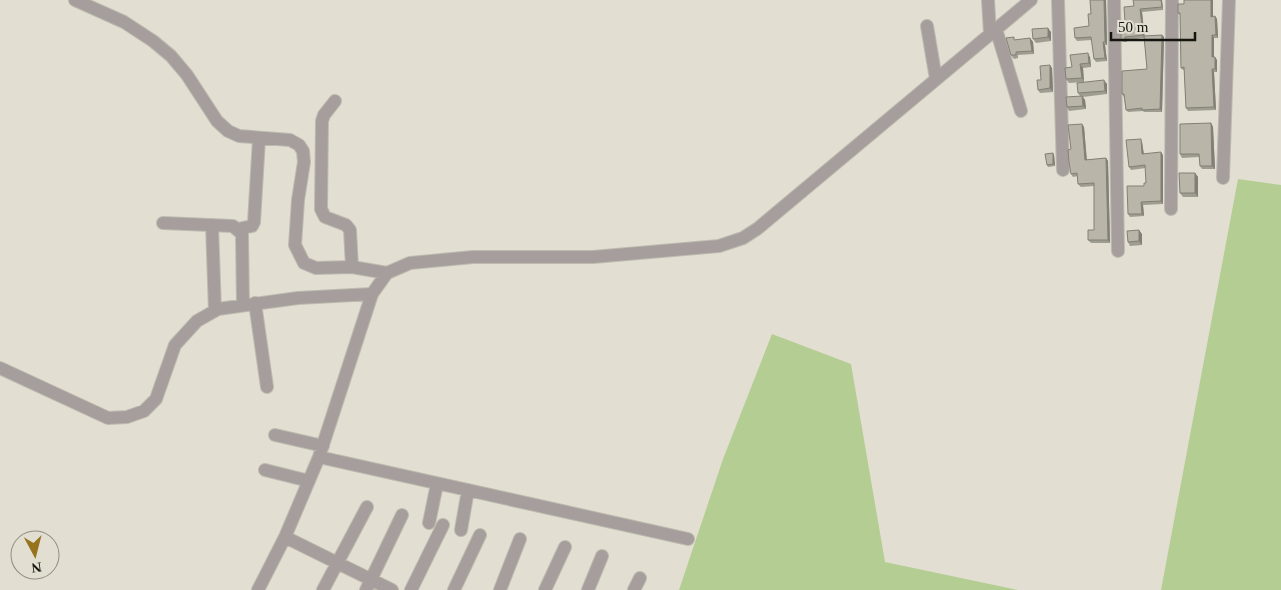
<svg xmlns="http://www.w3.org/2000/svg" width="1281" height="590" font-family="'Times New Roman',serif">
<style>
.green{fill:#b4cd92}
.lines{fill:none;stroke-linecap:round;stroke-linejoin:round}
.street-casing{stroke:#bdbbaf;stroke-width:14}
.street{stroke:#a59e9d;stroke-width:12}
.wall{fill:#9f9d91}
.shaded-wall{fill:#827f76}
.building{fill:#b9b6a9;stroke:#827f76}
</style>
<rect width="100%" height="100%" fill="#e2dfd2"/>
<path class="green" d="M1238,179L1281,185V590H1161Z
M772,334L851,364L885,562L1018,590H679L723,459Z"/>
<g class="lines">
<g class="street-casing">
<path id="street" d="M75,0L124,22L153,41L171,56L187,75L217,121L228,131L239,136L290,140L299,145L303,151L304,162L298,200L295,245L304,263L316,268L352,267L387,273
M988,0L990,34
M1058,0L1063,170
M1114,0L1118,251
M927,26L936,79
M996,29L1021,111
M335,101L324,115L322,121L321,209L325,217L346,225L350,230L352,267
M1223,178L1229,0
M1171,209L1172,0
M163,223L233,226L242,234L243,305
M212,225L215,311
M238,229L252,226L254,222L259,139
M255,303L267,387
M0,368L108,418L127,417L144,411L156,399L175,345L197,321L218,309L298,298L372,294
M275,435L323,446
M319,457L688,539
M265,470L309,481
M429,523L437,484
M461,530L468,490
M285,537L392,590
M258,590L285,537L319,457L372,294L387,273L410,263L473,257H593L719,246L743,238L757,229L1031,0
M323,590L367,507
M366,590L402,515
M411,590L443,525
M454,590L480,535
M500,590L520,539
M545,590L565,547
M588,590L602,556
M634,590L640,578"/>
</g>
<use href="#street" class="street"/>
</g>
<path class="wall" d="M1090,0H1106L1107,45H1105L1107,61L1096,62L1094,59L1092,40L1077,41L1075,38L1089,26L1091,14Z
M1162,0L1163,10L1142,12L1144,36L1162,35L1164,37L1162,112H1144L1143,111L1128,112L1126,110L1124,97L1122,94L1147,69L1144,38L1127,40V42H1123L1121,40L1134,6Z
M1184,4L1213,17L1215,16L1217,19L1218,38H1214V57L1217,60V72H1214L1216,110L1188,111L1186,108L1184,70H1183L1181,68L1180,15L1178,13Z
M1051,32V41L1036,43L1033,39Z
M1030,38L1033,42L1034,54L1018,55V58L1014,59L1011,55L1016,40Z
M1090,57L1091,67L1083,68L1084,82L1069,83L1066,79L1072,67Z
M1052,68L1053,92L1040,93L1038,90L1041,80Z
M1107,84V94L1083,97L1085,100L1086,109L1069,111L1067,107L1080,96L1078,93Z
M1211,123L1213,127L1215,169H1202L1200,166L1199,157L1182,158L1180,154Z
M1082,124L1084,127L1087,160L1106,158L1108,161L1110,243H1091L1088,240L1094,230V186L1081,187L1078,184V176L1073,177L1071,174V149Z
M1142,142L1144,154L1163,155V204L1143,205L1144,216L1130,217L1128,214L1146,183V168L1131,170L1129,167Z
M1053,153L1054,155L1055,166L1048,167L1047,165Z
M1195,173L1198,177V197H1183L1180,193Z
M1142,234V245L1130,246L1128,242Z"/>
<path class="shaded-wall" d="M1104,0H1106L1107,45L1105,42Z
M1161,0H1162L1163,10L1162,7Z
M1211,0H1213V19L1211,17Z
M1140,9L1142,12L1145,38L1143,35Z
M1215,16L1217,19L1218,38L1216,35Z
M1048,28L1051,32V41L1048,37Z
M1162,35L1164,37L1162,112L1160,109Z
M1212,35L1214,38V60L1212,57Z
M1030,38L1033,42L1034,54L1032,51Z
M1103,42L1105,45L1107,61L1105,58Z
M1088,53L1090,57L1091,67L1089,63Z
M1215,57L1217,60V72L1215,69Z
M1080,64L1083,68L1084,82L1082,78Z
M1050,65L1052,68L1053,92L1050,88Z
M1212,69L1214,72L1216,110L1214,107Z
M1104,80L1107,84V94L1105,91Z
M1082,96L1085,100L1086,109L1083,106Z
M1211,123L1213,127L1215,169L1212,166Z
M1082,124L1084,127L1087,164L1085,160Z
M1141,139L1142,142L1144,156L1142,154Z
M1161,152L1163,155V204L1161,201Z
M1053,153L1054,155L1055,166L1053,164Z
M1106,158L1108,161L1110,243L1108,240Z
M1195,173L1198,177V197L1195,193Z
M1141,202L1143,205L1144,216L1142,214Z
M1139,230L1142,234V245L1139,241Z"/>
<path class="building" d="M1090,0H1104L1105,42H1103L1105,58L1094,59L1091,37L1075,38L1074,28L1089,26L1088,14H1091Z
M1133,0H1161L1162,7L1140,9L1143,35L1125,37V39L1121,40V22H1125L1124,7L1134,6Z
M1184,0H1211V17L1215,16L1216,35H1212V57H1215V69H1212L1214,107L1186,108L1184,67L1181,68L1180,13H1178V4H1184Z
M1048,28V37L1033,39L1032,29Z
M1162,35L1160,109L1142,110V108L1126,110L1124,94H1122V71L1147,69L1144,36Z
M1014,37V40L1030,38L1032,51L1016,52V55H1011L1006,38Z
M1088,53L1089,63L1080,64L1082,78L1066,79L1065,68L1072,67L1070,55Z
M1050,65V88L1038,90L1037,80H1041L1040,66Z
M1104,80L1105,91L1078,93L1077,83Z
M1082,96L1083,106L1067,107L1066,97Z
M1211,123L1212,166H1200L1199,154H1180V124Z
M1082,124L1085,160L1106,158L1108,240H1088V230H1094V183L1078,184L1077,173L1071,174L1069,162L1068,150L1071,149L1068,125Z
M1141,139L1142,154L1161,152V201L1141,202L1142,214H1128L1127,186H1144V183H1146L1145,165L1129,167L1126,140Z
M1053,153V164L1047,165L1045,154Z
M1179,173H1195V193H1180Z
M1139,230V241L1128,242L1127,231Z"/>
<g transform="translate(35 555) rotate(173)"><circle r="24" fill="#e2dfd2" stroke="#908e84"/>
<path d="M0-4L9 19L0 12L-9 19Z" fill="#96731c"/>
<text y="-8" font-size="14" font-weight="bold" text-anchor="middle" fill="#161510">N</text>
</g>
<path d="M1111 32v8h84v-8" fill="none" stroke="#161510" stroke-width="2.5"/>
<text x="1118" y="32" font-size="15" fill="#161510" stroke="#e2dfd2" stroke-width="4" paint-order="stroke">50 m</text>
</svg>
